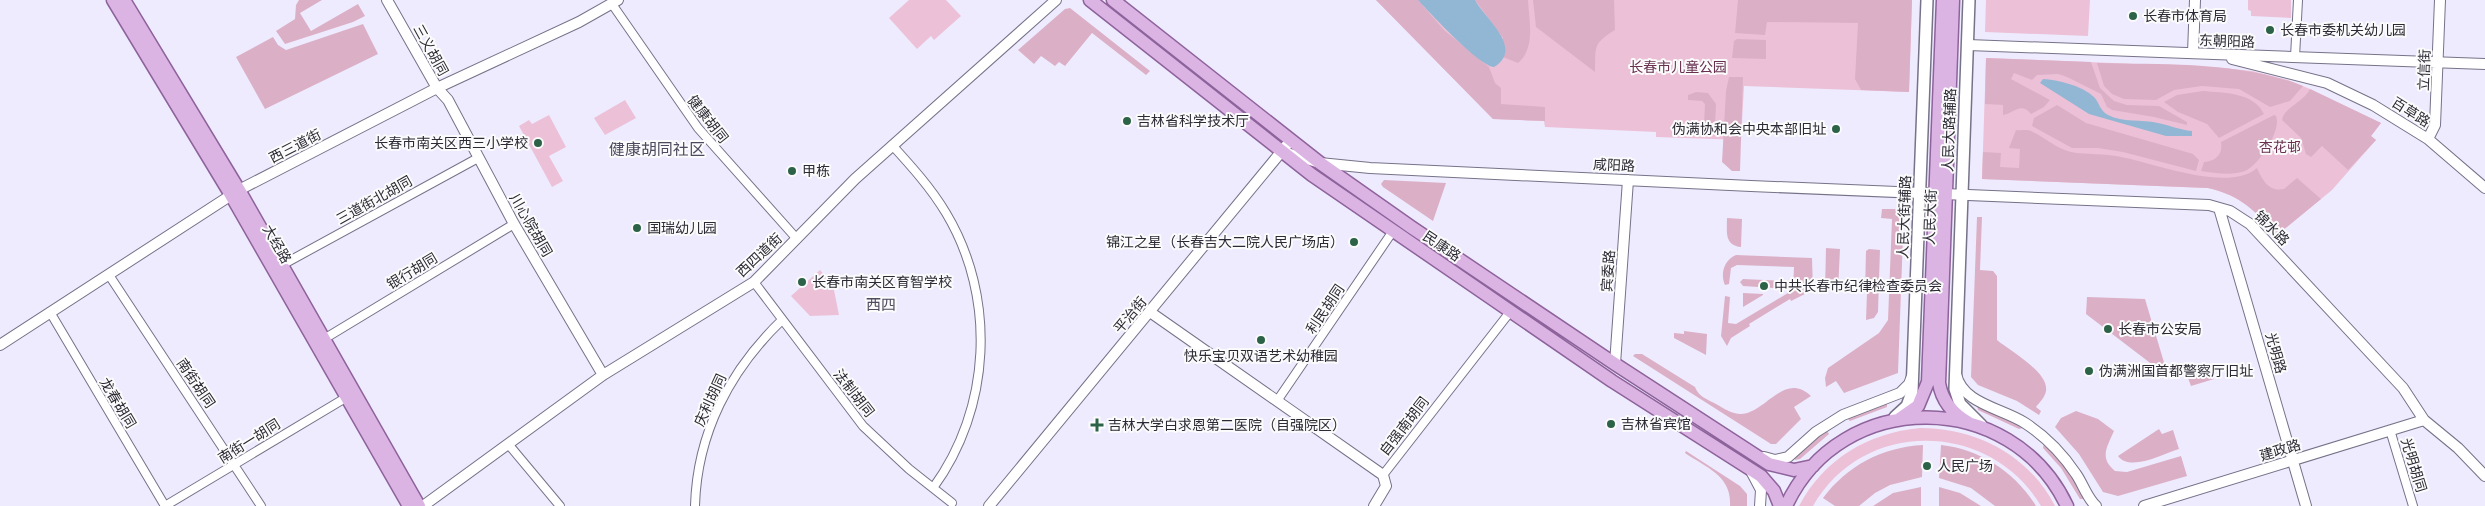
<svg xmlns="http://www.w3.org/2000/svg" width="2485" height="506" font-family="'Roboto Condensed','Noto Sans SC',sans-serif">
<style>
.green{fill:#ecc1d7}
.forest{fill:#dbb0c6}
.water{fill:#91b7d4}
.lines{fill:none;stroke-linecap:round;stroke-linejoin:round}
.minor-casing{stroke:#767288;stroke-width:10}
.tertiary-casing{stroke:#767288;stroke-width:12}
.secondary-casing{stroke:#767288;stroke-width:14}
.primary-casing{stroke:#8e639b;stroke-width:15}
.minor{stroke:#fff;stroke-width:8}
.tertiary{stroke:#fff;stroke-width:10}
.secondary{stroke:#fff;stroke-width:11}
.primary{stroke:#dbb4e4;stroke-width:12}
.poi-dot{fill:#2c6248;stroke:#fbfbfb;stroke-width:2}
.labels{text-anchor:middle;stroke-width:4;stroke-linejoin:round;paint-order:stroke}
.poi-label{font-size:14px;fill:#2c2a34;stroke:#fbfbfb;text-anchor:start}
.street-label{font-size:14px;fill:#2c2a34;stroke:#fbfbfb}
.park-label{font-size:14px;fill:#683150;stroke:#fbfbfb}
.neighbourhood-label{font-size:15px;fill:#4e4a5f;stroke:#fbfbfb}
.quarter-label{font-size:16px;fill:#4e4a5f;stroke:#fbfbfb}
</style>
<rect width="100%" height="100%" fill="#eeebff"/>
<path class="green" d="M909,0H946L961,16L934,40L931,36L917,49L889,18Z
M1376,0H1912L1909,92L1744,86L1741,140L1656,137V132L1545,127L1544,121L1493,119Z
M1986,0H2090L2088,36L1985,32Z
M2248,0H2291V18L2251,16V11L2248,10Z
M1986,58L2211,67L2252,71L2288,80L2310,89L2381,123L2371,136L2376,140L2332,190L2277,235C2255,211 2242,196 2208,188L1982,179Z
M625,100L636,118L605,135L594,118Z
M549,115L566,147L549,156L563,181L552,187L519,126L529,120L532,124Z
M820,270L833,285L839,315L810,316L791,296Z
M1920,428C1976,428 2029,455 2055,506H2041C1990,420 1863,418 1813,506H1799C1824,459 1868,433 1920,428Z"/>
<path class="forest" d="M299,0H322L300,13L311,31L358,4L365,16L353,22L285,44L276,31L295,19L296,5Z
M1376,0H1418L1444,30L1489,67L1495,83L1501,88V104L1545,107V121L1493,119Z
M1475,0H1528C1529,21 1536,48 1518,63L1503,57V38Z
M1533,0H1614L1615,30C1592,44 1596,47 1595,72L1536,27Z
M1738,0H1912L1909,92L1861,90L1855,79L1858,23L1767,22L1765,35L1735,33Z
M1070,8L1150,71L1146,75L1092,33L1065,66L1059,62L1055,66L1041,56L1034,64L1018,50L1065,9Z
M363,24L378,54L265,109L236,57L273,37L278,45L286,50Z
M1737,39L1766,40V59L1732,58L1734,41Z
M1986,58L2091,62L2100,88L2114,101L2127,105L2159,106L2187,122V125L2154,117L2112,110L2107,107L2101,94L2067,77L2058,74L2037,75L2032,80L2014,73L2011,79L2050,100L2044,107L2031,114C2021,101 2013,114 2003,115V105L1985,104Z
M2097,63C2165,65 2239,61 2303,86L2290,101L2270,107L2239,89L2202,86L2174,90L2156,100L2124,99L2112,94L2104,86Z
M1729,77H1743L1740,171H1732L1722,162L1726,91Z
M2310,89L2381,123L2371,136L2376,140L2348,170L2322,146L2311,157L2306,154L2301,138L2282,120C2284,107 2304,102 2310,89Z
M2203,91C2223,93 2254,92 2264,114L2219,138L2207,124L2178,112L2164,102L2177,95Z
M1696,92L1708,93L1716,104L1715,125L1704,124L1705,104L1702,101L1688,100V95Z
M2057,105L2086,123L2193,154L2199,160L2196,171L2123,152L2098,148H2072L2032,126L2034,118Z
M2274,115L2276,116C2282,130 2259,165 2245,171C2232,176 2215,173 2201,171L2204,162C2216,161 2223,154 2221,142Z
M2016,130C2021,131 2027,129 2031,131C2045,137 2055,148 2071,152C2087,155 2104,153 2121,157C2154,163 2229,193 2257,168C2263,181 2269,192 2284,189L2297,178L2321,199L2277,235C2255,211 2242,196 2208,188L1982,179L1983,152L2001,153L2000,167L2019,168L2020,149L2009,148Z
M1384,180L1446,183L1433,221L1383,187L1381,184Z
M1882,209H1904L1898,373L1844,393L1836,381L1826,387L1825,378L1828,368L1879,333L1888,320L1892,219L1881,218Z
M1977,217H1982L1980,270L1993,271L1997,276V340C2010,351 2049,372 2046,391C2045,397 2040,402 2036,407L2041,411L2039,415L2017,401L1978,385L1971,377Z
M1727,218L1742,219L1741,247C1724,245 1727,231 1727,218Z
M1826,248L1840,249L1838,291L1825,290Z
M1869,249L1880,250L1878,312L1874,318L1866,320L1867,292H1865L1866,251Z
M1736,255L1812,258L1813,290L1791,301L1790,299L1749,324L1750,326L1731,338L1727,346L1721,336L1725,296L1730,297L1728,323L1736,324L1793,290L1794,267L1737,265L1731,268L1729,284L1725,285C1720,274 1724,260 1736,255Z
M1743,279L1783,281L1784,283L1774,288L1743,286L1740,282Z
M1743,293L1763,294V295L1743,307Z
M2087,297L2145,299L2166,369L2162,372L2086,314Z
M1684,331L1707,334L1706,355L1674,338V333L1684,334Z
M1635,354H1642L1695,387C1699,397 1707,399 1716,404C1723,408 1732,414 1741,414C1766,413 1784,371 1811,396L1794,407L1801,419L1776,444H1771L1633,356Z
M2198,371L2212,372L2214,379L2191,386L2188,378Z
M1887,402V407L1850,421L1847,418Z
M1977,405L2023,426V428L2019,429L1978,410Z
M2076,411L2098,419L2114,431C2107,447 2099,458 2115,471L2127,472L2181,456L2187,476L2118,496L2103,492L2079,454L2055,427L2061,418Z
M1826,429L1829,434L1800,459L1795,460L1794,457Z
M2159,429L2162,434L2173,430L2179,449C2163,454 2130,472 2118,456Z
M2044,443L2066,464L2084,499H2080L2061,468L2043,448Z
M1923,445L1922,477L1890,485L1875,493L1859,506H1835L1823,498C1847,466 1882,447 1923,445Z
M1941,445C1980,449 2016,473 2036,506H1995L1971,488L1939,478Z
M1686,451L1740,486L1747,494V506H1730C1732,476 1707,468 1685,453Z
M1921,487V506H1873L1893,493Z
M1939,487L1960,493L1981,506H1939Z"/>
<path class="water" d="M1418,0H1475C1484,18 1525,48 1494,67C1479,66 1430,13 1418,0Z
M2043,79C2058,80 2081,85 2094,97C2099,102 2100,111 2108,115C2123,123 2141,119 2158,123C2170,125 2179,130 2192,131V136H2166L2089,114L2040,83Z"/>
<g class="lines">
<g class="minor-casing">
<path id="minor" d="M612,4L698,128L797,239
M2295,57L2298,0
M892,145C912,167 931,188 946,213C997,298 991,409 933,488
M282,265L478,158
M109,275L261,506
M754,282L863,426L909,469L952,503
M50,312L165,506L347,397
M324,339L514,224
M1277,401L1393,231
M2390,430L2413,506
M509,445L560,506
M1383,475L1510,312
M695,506C697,433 730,370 782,320"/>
</g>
<g class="tertiary-casing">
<path id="tertiary" d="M387,0L437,88L448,100L514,224L603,375
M1968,45L2485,64
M2193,53L2195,0
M2232,59L2327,83L2373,105L2428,139L2485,188
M2428,139L2435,125L2440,0
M1287,153L1320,163L1370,168L1751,186L2209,205L2230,211L2250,224L2403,388L2424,420L2458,448L2485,476
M2219,208L2306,506
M1150,312L1383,475L1386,486L1374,506
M0,345L239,190L437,88L579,22L618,0
M1615,364L1628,180
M1956,374C1962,404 2002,408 2025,423C2045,436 2062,453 2076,474C2083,484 2087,498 2096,506
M1764,457L1775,460L1788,457L1816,432L1843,415L1900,393L1909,384L1912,376
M1752,473L1761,490L1760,506
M423,506L603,375L754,282L855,179L1056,0
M989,506L1291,140
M2144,506L2424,420"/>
</g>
<g class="secondary-casing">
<path id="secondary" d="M1969,0L1955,389L1960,404L1981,425
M1895,417L1907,406L1912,392L1927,0"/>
</g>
<g class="primary-casing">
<path id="primary" d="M113,0L231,195L409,506
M124,0L239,190L419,506
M1090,0L1312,175L1612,381L1761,476L1774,491L1780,506
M1113,0L1320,163L1411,227L1615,364L1769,464L1794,470L1813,466
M1953,0L1939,383C1942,401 1953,414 1969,423
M1898,420L1918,406L1928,382L1943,0
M1786,506C1841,387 2012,389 2067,506"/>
</g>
<use href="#minor" class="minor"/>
<use href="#tertiary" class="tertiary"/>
<use href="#secondary" class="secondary"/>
<use href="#primary" class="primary"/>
</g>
<g class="poi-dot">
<circle cx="2133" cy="16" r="5"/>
<circle cx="2270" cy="30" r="5"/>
<circle cx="1127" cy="121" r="5"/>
<circle cx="1836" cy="129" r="5"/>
<circle cx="538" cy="143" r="5"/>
<circle cx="792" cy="171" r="5"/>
<circle cx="637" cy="228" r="5"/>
<circle cx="1354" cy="242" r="5"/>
<circle cx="802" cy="282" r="5"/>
<circle cx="1764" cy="286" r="5"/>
<circle cx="2108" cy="329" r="5"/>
<circle cx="1261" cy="340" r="5"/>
<circle cx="2089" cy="371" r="5"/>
<circle cx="1611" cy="424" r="5"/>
<path d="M1094.5 417.5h5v5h5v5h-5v5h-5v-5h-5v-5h5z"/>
<circle cx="1927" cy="466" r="5"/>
</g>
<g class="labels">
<g class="poi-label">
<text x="2143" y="21">长春市体育局</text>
<text x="2280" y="35">长春市委机关幼儿园</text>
<text x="1137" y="126">吉林省科学技术厅</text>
<text x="1826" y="134" text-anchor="end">伪满协和会中央本部旧址</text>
<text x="528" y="148" text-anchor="end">长春市南关区西三小学校</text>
<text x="802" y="176">甲栋</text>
<text x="647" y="233">国瑞幼儿园</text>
<text x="1344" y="247" text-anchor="end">锦江之星（长春吉大二院人民广场店）</text>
<text x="812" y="287">长春市南关区育智学校</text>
<text x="1774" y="291">中共长春市纪律检查委员会</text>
<text x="2118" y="334">长春市公安局</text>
<text x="1261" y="361" text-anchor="middle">快乐宝贝双语艺术幼稚园</text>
<text x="2099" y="376">伪满洲国首都警察厅旧址</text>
<text x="1621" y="429">吉林省宾馆</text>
<text x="1108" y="430">吉林大学白求恩第二医院（自强院区）</text>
<text x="1937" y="471">人民广场</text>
</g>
<g class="street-label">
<text transform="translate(2227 41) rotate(2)" y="5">东朝阳路</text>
<text transform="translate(431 50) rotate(61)" y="5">三义胡同</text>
<text transform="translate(2424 70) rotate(-88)" y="5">立信街</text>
<text transform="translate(2411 112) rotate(32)" y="5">百草路</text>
<text transform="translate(708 119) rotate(52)" y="5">健康胡同</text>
<text transform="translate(1949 130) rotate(-88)" y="5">人民大路辅路</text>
<text transform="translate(295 146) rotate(-27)" y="5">西三道街</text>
<text transform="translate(1614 165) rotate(3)" y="5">咸阳路</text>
<text transform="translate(374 200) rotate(-29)" y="5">三道街北胡同</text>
<text transform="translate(1904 217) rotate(-88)" y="5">人民大街辅路</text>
<text transform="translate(1930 217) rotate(-88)" y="5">人民大街</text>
<text transform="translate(531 225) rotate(60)" y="5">川心院胡同</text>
<text transform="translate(2272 228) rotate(45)" y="5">锦水路</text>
<text transform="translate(277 244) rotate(60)" y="5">大经路</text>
<text transform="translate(1442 246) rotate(34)" y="5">民康路</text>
<text transform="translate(759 255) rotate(-43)" y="5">西四道街</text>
<text transform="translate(412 271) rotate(-31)" y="5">银行胡同</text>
<text transform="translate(1608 271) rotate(-86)" y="5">宾委路</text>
<text transform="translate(1325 309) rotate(-56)" y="5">利民胡同</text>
<text transform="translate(1130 315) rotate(-50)" y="5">平治街</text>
<text transform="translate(2276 353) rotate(74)" y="5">光明路</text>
<text transform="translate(196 383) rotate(56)" y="5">南街胡同</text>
<text transform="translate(854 393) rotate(52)" y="5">法制胡同</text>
<text transform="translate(710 400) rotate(-65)" y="5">庆利胡同</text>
<text transform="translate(118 403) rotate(59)" y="5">龙春胡同</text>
<text transform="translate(1404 426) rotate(-52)" y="5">自强南胡同</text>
<text transform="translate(249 441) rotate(-32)" y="5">南街一胡同</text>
<text transform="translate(2280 450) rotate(-17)" y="5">建政路</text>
<text transform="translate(2414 465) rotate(73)" y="5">光明胡同</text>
</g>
<g class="park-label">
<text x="1678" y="72">长春市儿童公园</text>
<text x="2280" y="152">杏花邨</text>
</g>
<g class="neighbourhood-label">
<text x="881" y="310">西四</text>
</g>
<g class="quarter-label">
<text x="657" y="155">健康胡同社区</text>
</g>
</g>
</svg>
